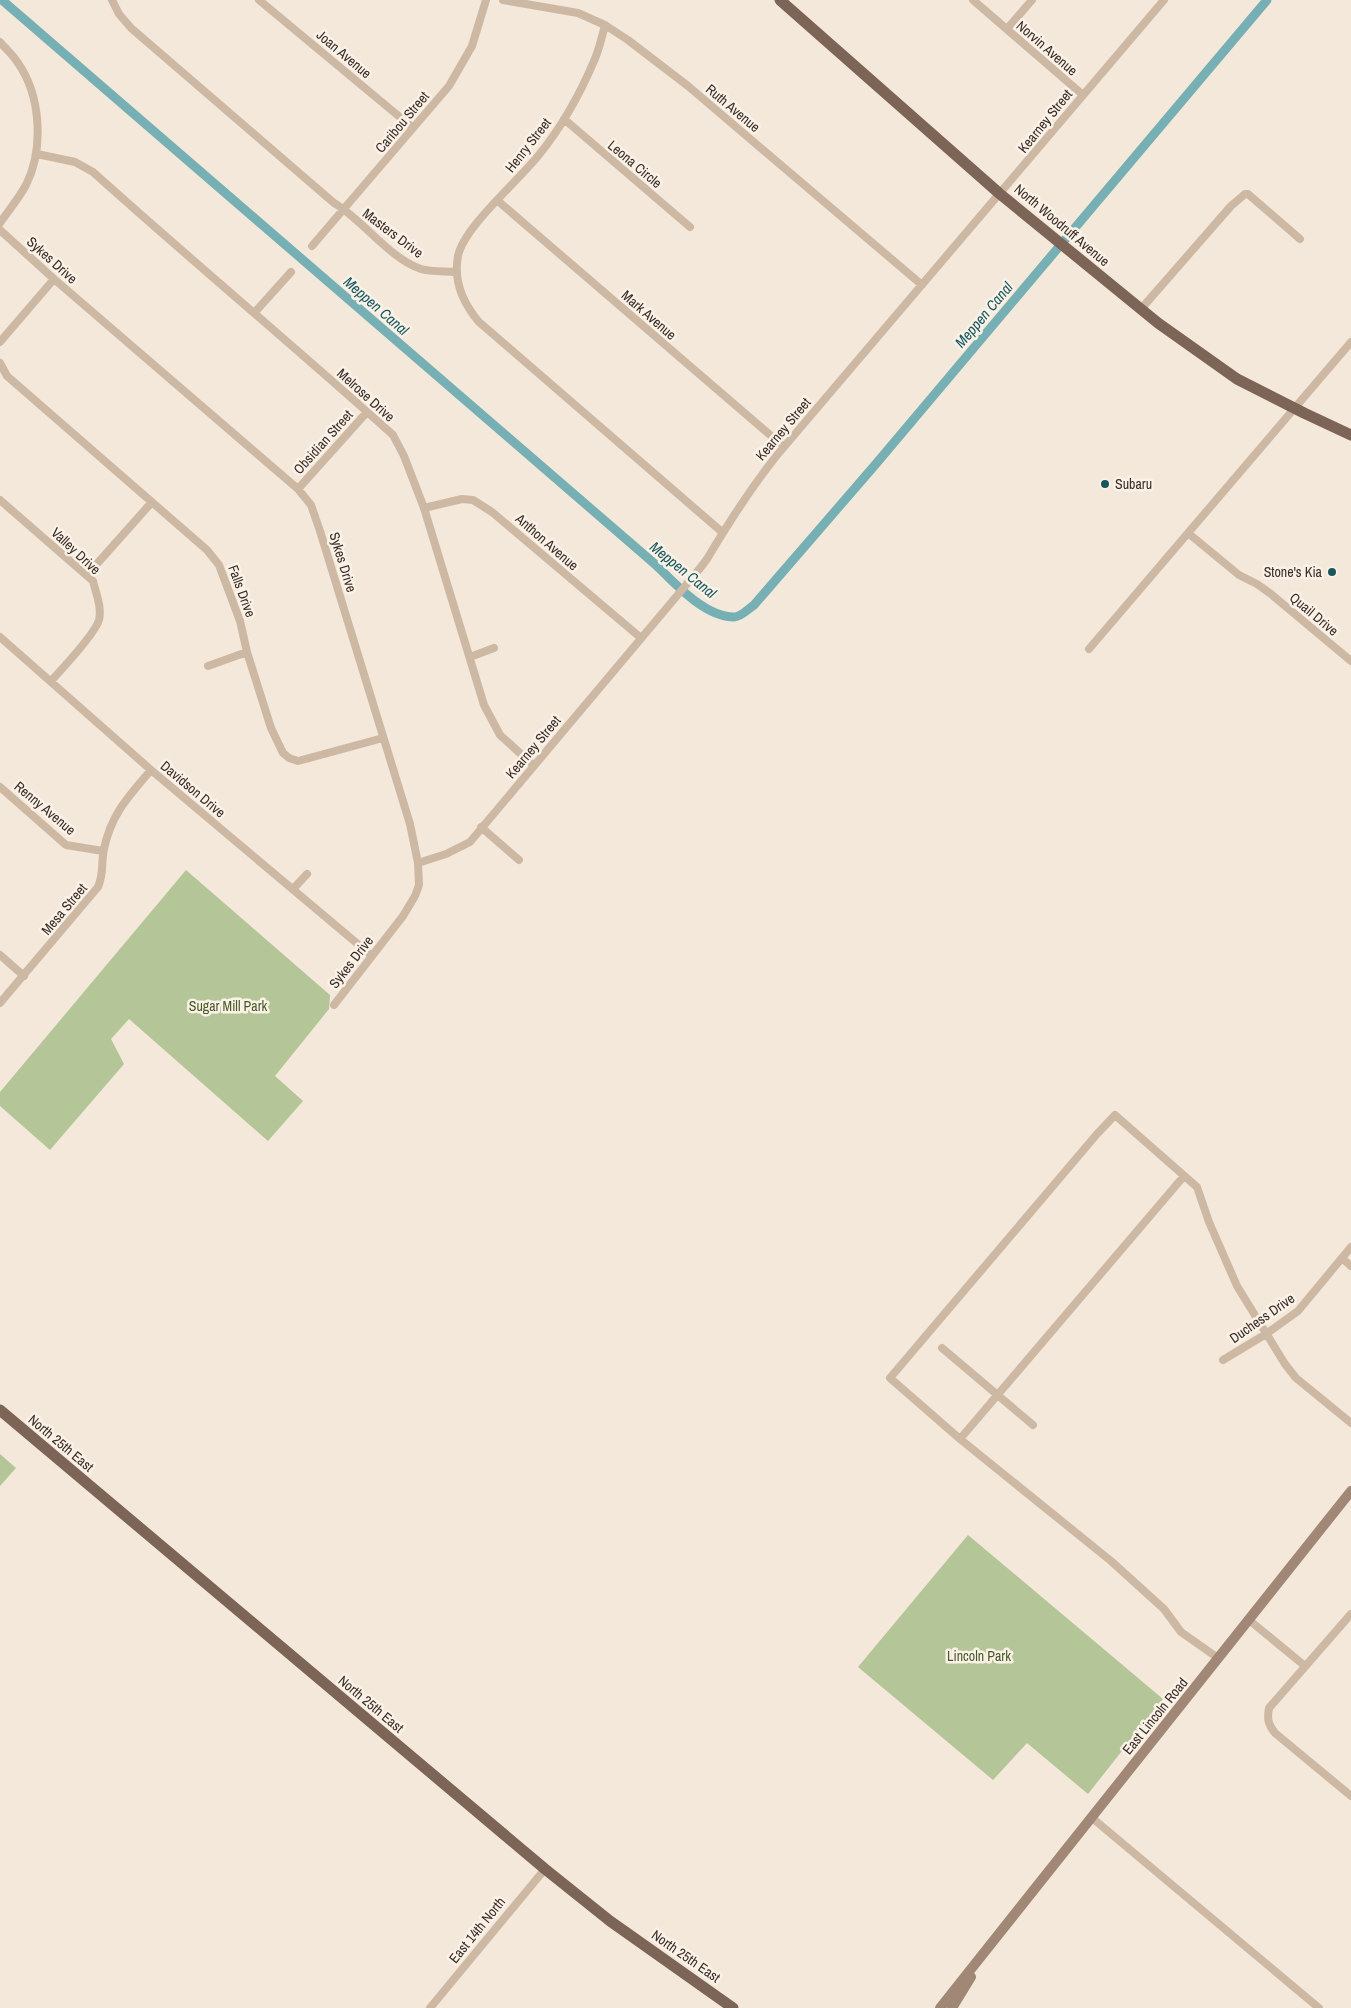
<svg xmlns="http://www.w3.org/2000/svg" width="1351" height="2008" font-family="'Archivo Narrow',sans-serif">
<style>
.green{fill:#b4c598}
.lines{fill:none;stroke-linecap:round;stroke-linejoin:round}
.canal{stroke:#76b0b4;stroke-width:9}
.street{stroke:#cdb8a4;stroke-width:8}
.secondary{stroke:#a18776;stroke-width:10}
.primary{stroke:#7c6456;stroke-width:11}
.poi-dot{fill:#18575e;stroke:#fbf2e7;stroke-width:2}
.labels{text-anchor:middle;stroke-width:5;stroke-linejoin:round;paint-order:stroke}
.street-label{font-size:14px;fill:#382d27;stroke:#fbf2e7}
.poi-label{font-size:14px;fill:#382d27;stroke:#fbf2e7;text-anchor:start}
.park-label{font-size:14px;fill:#465928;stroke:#fbf2e7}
.water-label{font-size:15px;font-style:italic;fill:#18575e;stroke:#fbf2e7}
</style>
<rect width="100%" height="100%" fill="#f4e8da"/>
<path class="green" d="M186,870L330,995L329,1009L275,1076L303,1101L268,1141L129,1019L111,1039L124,1064L50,1150L0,1106V1092Z
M0,1454L16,1468L0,1486Z
M968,1535L1163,1699L1088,1794L1027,1743L993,1780L858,1667Z"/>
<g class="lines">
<path class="canal" d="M2,0L656,565C674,583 705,617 734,617C741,617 748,609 754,605L875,465L1267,0"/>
<path class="street" d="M112,0L119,14L131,28L334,203C362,219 390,259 421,269C431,272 445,271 456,272
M259,0L413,128
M503,0L578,13L605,25L628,40L688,86L922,285
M973,0L1083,95
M605,25C602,37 599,50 594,61C580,94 561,128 538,156C518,181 464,227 458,256C453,282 463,303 479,322L722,532
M1007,29L1032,0
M0,42C6,49 13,55 18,63C41,96 44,149 26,185C19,198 9,210 0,223
M564,119L690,227
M37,154L75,162L93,172C192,261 294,346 393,435L404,456L424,508L484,705L500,735L533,765
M498,201L784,447
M0,230L54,279L298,489L311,505L320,531L410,824L418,863L419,885L415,896L403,916L334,1005
M312,246L449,86L472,46L486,0
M1141,309L1231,206L1245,194H1248L1300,239
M255,312L291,272
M0,342L54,279
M0,363L7,376L207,550L219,565L240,621L247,652L271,728L283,753L289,758L298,761L383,738
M298,489L367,412
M0,500L93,581C96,593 102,608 99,620C95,634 62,669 51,681
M424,508L462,499L473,500L492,512L641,638
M1188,533L1239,575L1257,584L1271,594L1351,661
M87,575L152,502
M0,637L151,770L372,956
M1089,649L1351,342
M470,657L494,648
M208,666L247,652
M0,787L66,845L103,851
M481,827L519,860
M418,863L446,854L470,842L686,585C694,575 704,565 710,554C731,519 752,486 778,454L1164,0
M293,889L307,874
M0,955L24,976
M0,1003L98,887C104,874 101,862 104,849C111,814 129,796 151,770
M1342,1258L1351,1266
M942,1348L1033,1425
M1223,1360L1266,1334L1298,1311L1351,1247
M960,1439L1184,1176
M1351,1614L1269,1708C1267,1719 1268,1724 1275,1733L1351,1796
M1249,1620L1305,1666
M1218,1658L1181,1632L1164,1609L1111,1561L960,1439L890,1378L1097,1134L1115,1115L1197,1187L1209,1222L1237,1286L1285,1364L1296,1378L1351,1423
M1091,1817L1319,2008
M430,2008L545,1869"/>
<path class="secondary" d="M940,2008L1351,1491
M952,2008L971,1977"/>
<path class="primary" d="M780,0L1000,194L1158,323L1237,379L1304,413L1351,435
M0,1410L545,1869L610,1921L733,2008"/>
</g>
<g class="poi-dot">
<circle cx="1105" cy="484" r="5"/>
<circle cx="1332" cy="572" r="5"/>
</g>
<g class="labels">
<g class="street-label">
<text transform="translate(1047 48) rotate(41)" y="5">Norvin Avenue</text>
<text transform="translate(344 54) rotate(40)" y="5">Joan Avenue</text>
<text transform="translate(733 108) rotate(40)" y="5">Ruth Avenue</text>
<text transform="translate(1045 121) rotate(-51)" y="5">Kearney Street</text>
<text transform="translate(402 122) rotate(-50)" y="5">Caribou Street</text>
<text transform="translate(528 145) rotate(-52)" y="5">Henry Street</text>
<text transform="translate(635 164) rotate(40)" y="5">Leona Circle</text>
<text transform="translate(1062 225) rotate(40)" y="5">North Woodruff Avenue</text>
<text transform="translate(393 233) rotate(37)" y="5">Masters Drive</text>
<text transform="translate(52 260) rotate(42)" y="5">Sykes Drive</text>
<text transform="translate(649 315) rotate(41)" y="5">Mark Avenue</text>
<text transform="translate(366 395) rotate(42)" y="5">Melrose Drive</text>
<text transform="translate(783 429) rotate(-50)" y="5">Kearney Street</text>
<text transform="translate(323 442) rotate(-48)" y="5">Obsidian Street</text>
<text transform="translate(547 542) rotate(41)" y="5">Anthon Avenue</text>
<text transform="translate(76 551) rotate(43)" y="5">Valley Drive</text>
<text transform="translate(343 562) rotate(73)" y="5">Sykes Drive</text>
<text transform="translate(242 591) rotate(70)" y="5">Falls Drive</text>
<text transform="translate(1314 614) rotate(40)" y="5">Quail Drive</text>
<text transform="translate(533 747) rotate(-50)" y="5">Kearney Street</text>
<text transform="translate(193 789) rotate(40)" y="5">Davidson Drive</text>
<text transform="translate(45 808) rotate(40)" y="5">Renny Avenue</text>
<text transform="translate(64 909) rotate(-50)" y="5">Mesa Street</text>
<text transform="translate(351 962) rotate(-52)" y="5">Sykes Drive</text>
<text transform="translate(1262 1318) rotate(-35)" y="5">Duchess Drive</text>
<text transform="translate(61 1443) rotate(40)" y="5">North 25th East</text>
<text transform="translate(371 1704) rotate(40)" y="5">North 25th East</text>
<text transform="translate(1155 1716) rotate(-51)" y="5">East Lincoln Road</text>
<text transform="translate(477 1930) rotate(-51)" y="5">East 14th North</text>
<text transform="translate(686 1956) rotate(35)" y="5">North 25th East</text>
</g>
<g class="poi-label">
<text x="1115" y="489">Subaru</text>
<text x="1322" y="577" text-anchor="end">Stone's Kia</text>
</g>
<g class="park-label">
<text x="228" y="1011">Sugar Mill Park</text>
<text x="979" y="1661">Lincoln Park</text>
</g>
<g class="water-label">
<text transform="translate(376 306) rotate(41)" y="5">Meppen Canal</text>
<text transform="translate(984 315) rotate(-50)" y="5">Meppen Canal</text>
<text transform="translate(683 570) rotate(39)" y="5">Meppen Canal</text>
</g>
</g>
</svg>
